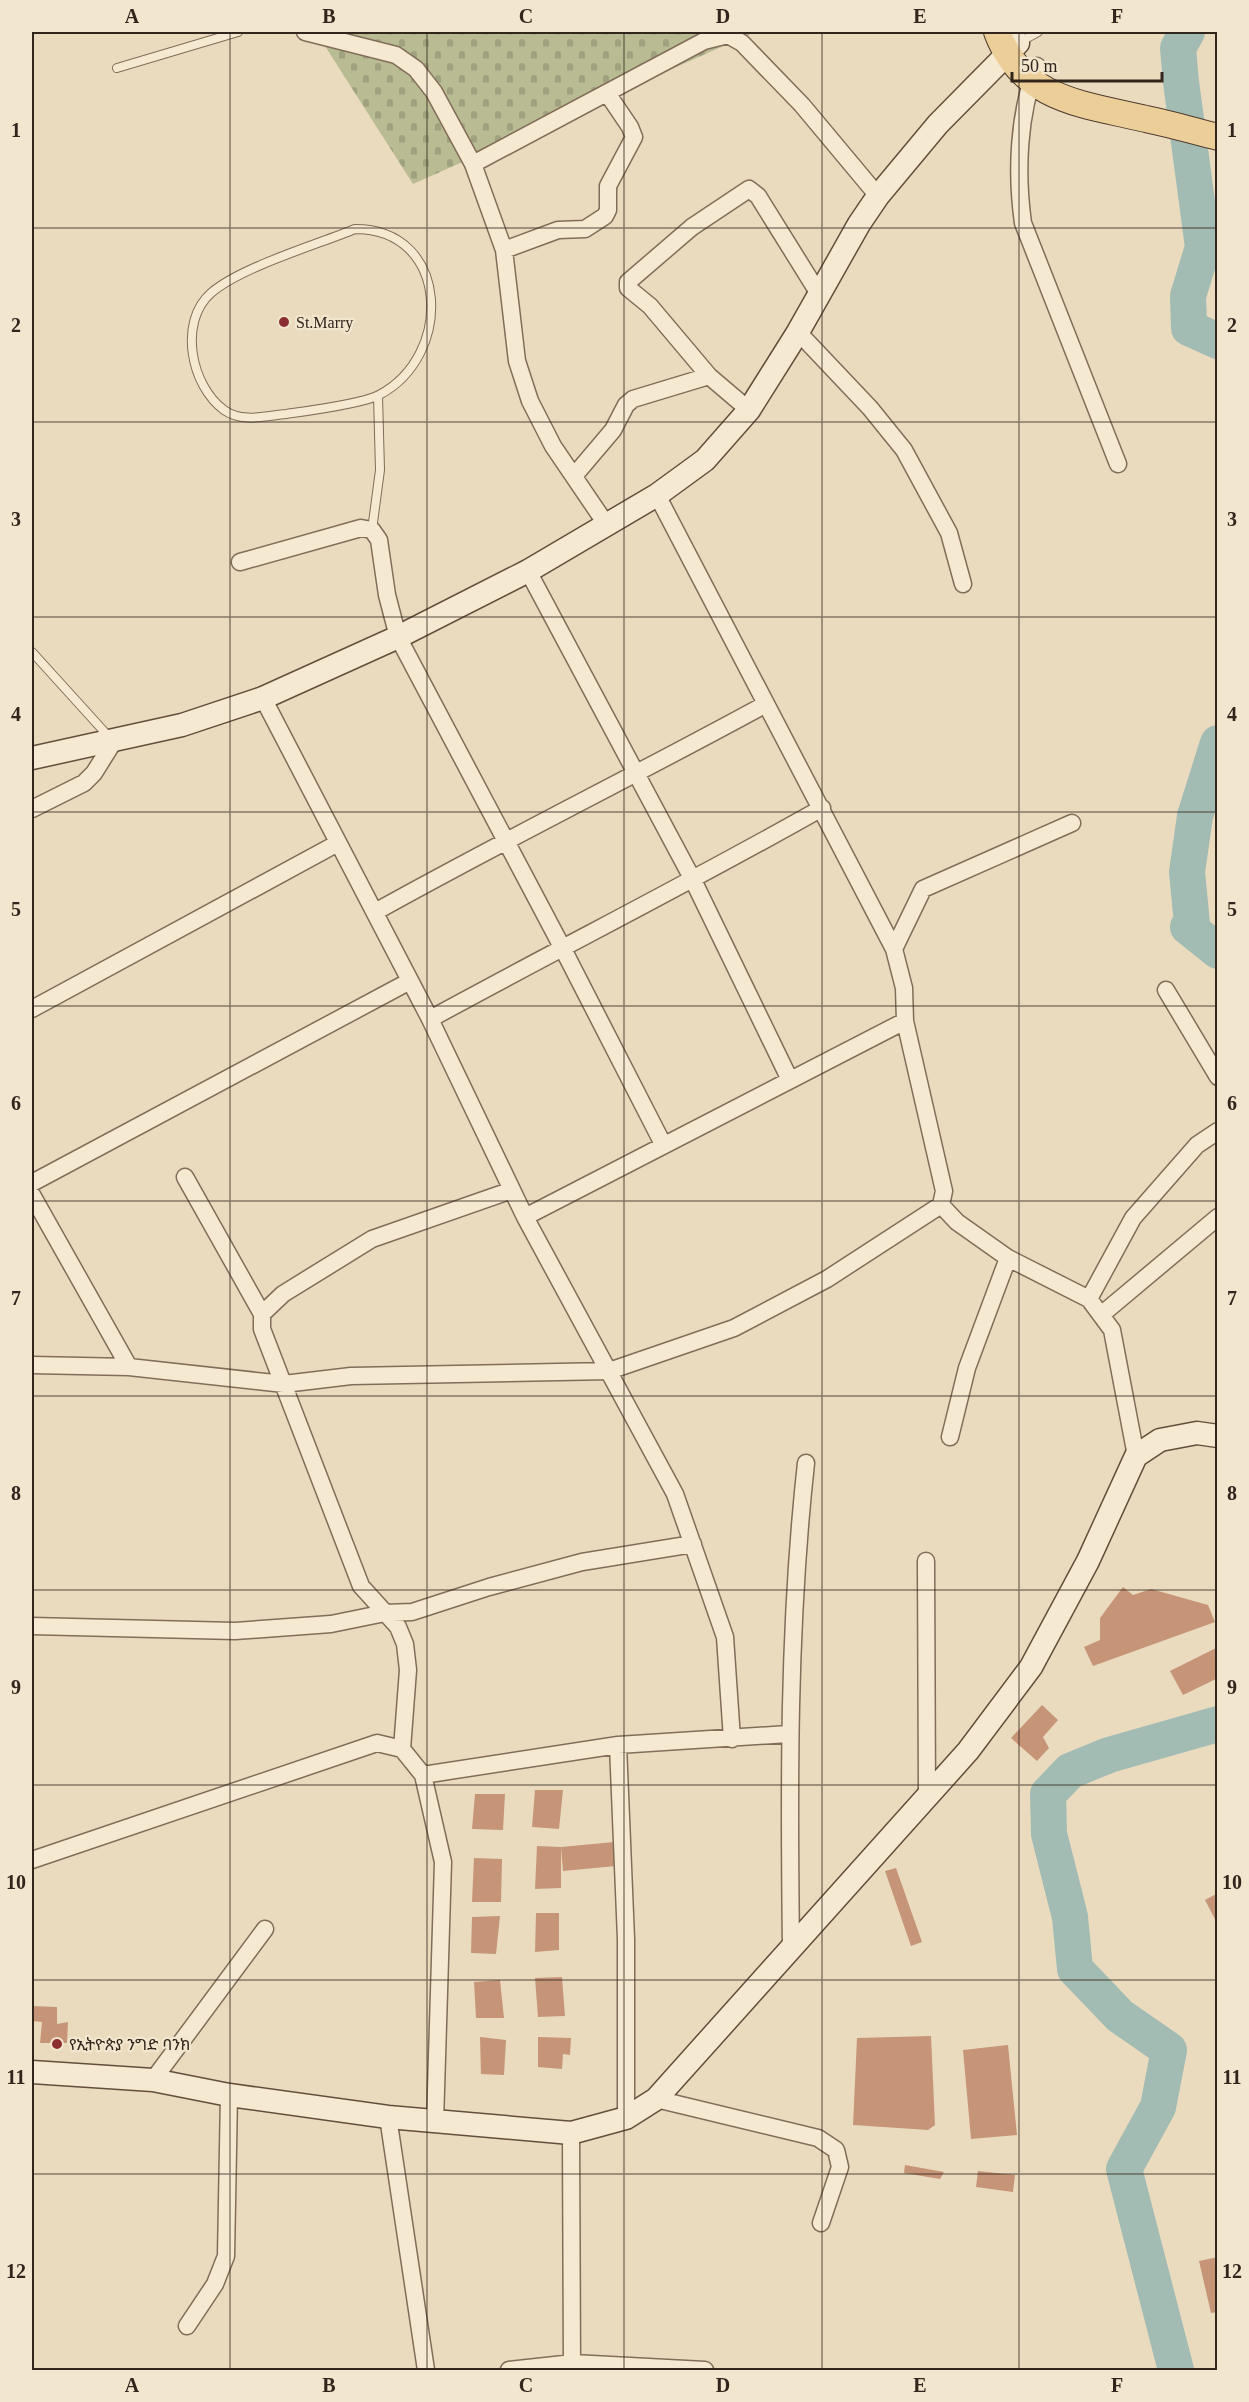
<svg xmlns="http://www.w3.org/2000/svg" width="1249" height="2402" font-family="'Times New Roman','Noto Sans Ethiopic',serif">
<style>
.cemetery{fill:url(#cemetery-stones)}
.lines{fill:none;stroke-linecap:round;stroke-linejoin:round}
.river{stroke:#a2bcb3;stroke-width:36}
.building{fill:#c69577}
.lane-casing{stroke:#816d59;stroke-width:10}
.street-casing{stroke:#816d59;stroke-width:19}
.secondary-casing{stroke:#634e3c;stroke-width:25}
.primary-casing{stroke:#4f3b2d;stroke-width:28}
.lane{stroke:#f6e9d1;stroke-width:8}
.street{stroke:#f6e9d1;stroke-width:16}
.secondary{stroke:#f6e9d1;stroke-width:22}
.primary{stroke:#ecce98;stroke-width:26}
.grid{fill:none;stroke:#32261c;stroke-width:1.5;stroke-opacity:0.55}
.poi-dot{fill:#8c2d32;stroke:#f2e6ce;stroke-width:2}
.labels{text-anchor:middle;stroke-width:4.5;stroke-linejoin:round;paint-order:stroke}
.poi-label{font-size:16px;fill:#32261c;stroke:#f2e6ce;text-anchor:start}
.neatline{fill:none;stroke:#32261c;stroke-width:2}
.grid-label{font-size:20px;text-anchor:middle;font-weight:bold;fill:#32261c}
</style>
<defs>
<pattern id="cemetery-stones" width="16" height="16" patternUnits="userSpaceOnUse" patternTransform="scale(1.5)"><rect width="16" height="16" fill="#b9bc93"/><path d="M2 7V4a2 2 0 0 1 4 0v3zM10 15v-3a2 2 0 0 1 4 0v3z" fill="#a0a17e"/></pattern>
</defs>
<rect width="100%" height="100%" fill="#eadbbf"/>
<path class="cemetery" d="M316,32H755L413,184Z"/>
<g class="lines">
<path class="river" d="M1187,32L1178,48L1181,82L1203,247L1188,296L1189,328L1218,341
M1218,743L1195,816L1187,872L1192,924L1188,927L1218,951
M1176,2370L1124,2169L1158,2107L1169,2050L1120,2016L1075,1969L1070,1917L1049,1834L1048,1794L1070,1771L1109,1755L1218,1724"/>
</g>
<path class="building" d="M1123,1587L1133,1595L1151,1589L1208,1605L1215,1622L1093,1666L1084,1647L1100,1640V1618Z
M1218,1647V1678L1183,1695L1170,1671Z
M1042,1705L1058,1720L1043,1737L1049,1748L1037,1761L1011,1738Z
M535,1790H563L559,1829L532,1827Z
M475,1794H505L503,1830L472,1829Z
M614,1842L616,1866L563,1871L561,1847Z
M537,1846L561,1847V1888L535,1889Z
M474,1858L502,1859L501,1902H472Z
M896,1868L922,1942L911,1946L885,1871Z
M1218,1893V1925L1205,1900Z
M536,1913H559V1950L535,1952Z
M500,1916L496,1954L471,1953L472,1917Z
M562,1977L565,2016L538,2017L535,1978Z
M500,1980L504,2018H476L474,1982Z
M32,2006L57,2007V2024L68,2022L67,2043H40L42,2022L32,2021Z
M931,2036L935,2125L928,2130L853,2125L857,2038Z
M480,2037L506,2040L504,2075L481,2074Z
M538,2037L571,2038L570,2055L563,2054L562,2069L538,2067Z
M1008,2045L1017,2135L971,2139L963,2050Z
M905,2165L944,2172L940,2179L904,2173Z
M978,2171L1015,2175L1013,2192L976,2187Z
M1218,2257V2312L1211,2313L1199,2261Z"/>
<g class="lines">
<g class="lane-casing">
<path id="lane" d="M1020,42L1038,32
M117,68L238,32
M355,229C450,229 454,356 379,395C362,404 307,411 286,414C265,416 242,423 224,410C191,386 178,322 211,293C241,267 316,245 355,229Z
M372,530L380,470L378,396
M32,652L110,738"/>
</g>
<g class="street-casing">
<path id="street" d="M305,32L396,55L416,69L434,92L473,164L504,250L517,361L530,401L553,446L606,524
M1037,66C1018,114 1016,173 1023,223L1118,464
M473,164L704,41L728,35L742,43L802,105L878,196
M504,250L558,230L585,229L605,216L608,210V186L634,137L630,127L607,93
M798,332L870,408L904,450L949,533L963,584
M749,410L709,376L650,306L628,288V282L692,227L749,189L758,196L819,294
M574,476L613,430L626,405L633,399L709,376
M657,495L894,949L904,988L905,1021L944,1191L941,1205
M240,562L361,528L372,530L379,540L387,595L398,637L562,947L663,1144
M528,571L693,880L790,1080
M263,698L430,1019L525,1217L675,1494L725,1637L732,1739
M32,809L84,783L94,773L114,741
M375,912C504,840 636,775 766,704
M894,949L923,889L1072,823
M1166,990L1218,1077
M32,1009L338,843
M430,1019C560,948 693,881 822,808
M185,1177L262,1314V1329L361,1586L398,1627L405,1644L408,1670L402,1749
M32,1183L410,981
M32,1195L129,1367
M525,1217L905,1021
M1089,1299L1133,1218L1197,1145L1218,1131
M262,1314L283,1294L372,1239L512,1190
M1101,1315L1218,1217
M32,1365L129,1367L284,1384L351,1376L609,1371L734,1328L827,1279L941,1205L957,1222L1008,1258L1089,1299L1112,1330L1136,1456
M950,1437L967,1368L1008,1258
M926,1561L927,1796
M32,1626L235,1631L331,1624L385,1613L412,1612L489,1587L582,1562L693,1544
M618,1745L626,1939V2118
M423,1775L618,1745L788,1734
M32,1860L377,1743L402,1749L423,1775L443,1862L435,2122
M791,1949C789,1786 788,1626 806,1463
M153,2080L265,1929
M656,2099L818,2138L836,2150L840,2167L821,2223
M388,2117L426,2370
M571,2133L572,2370
M187,2326L215,2284L226,2256L229,2095
M509,2370L573,2363L705,2370"/>
</g>
<g class="secondary-casing">
<path id="secondary" d="M32,758L182,725L263,698L398,637L528,571L657,495L705,460L749,410L798,332L859,224L878,196L938,124L1018,43
M32,2072L153,2080L229,2095L388,2117L571,2133L626,2118L656,2099L968,1751L1031,1667L1088,1561L1136,1456L1160,1440L1197,1433L1218,1436"/>
</g>
<g class="primary-casing">
<path id="primary" d="M997,32C1023,101 1083,104 1146,119C1170,124 1194,131 1218,137"/>
</g>
<use href="#lane" class="lane"/>
<use href="#street" class="street"/>
<use href="#secondary" class="secondary"/>
<use href="#primary" class="primary"/>
</g>
<path class="grid" d="M230,32V2370M427,32V2370M624,32V2370M822,32V2370M1019,32V2370M32,228H1218M32,422H1218M32,617H1218M32,812H1218M32,1006H1218M32,1201H1218M32,1396H1218M32,1590H1218M32,1785H1218M32,1980H1218M32,2174H1218"/>
<g class="poi-dot">
<circle cx="284" cy="322" r="6"/>
<circle cx="57" cy="2044" r="6"/>
</g>
<g class="labels">
<g class="poi-label">
<text x="296" y="328">St.Marry</text>
<text x="69" y="2050">የኢትዮጵያ ንግድ ባንክ</text>
</g>
</g>
<rect width="1249" height="2402" fill="none" stroke="#f2e6ce" stroke-width="66"/>
<path d="M1012 72v9h150v-9" fill="none" stroke="#32261c" stroke-width="3"/>
<text x="1021" y="72" font-size="18" fill="#32261c" stroke="#f2e6ce" stroke-width="4.5" paint-order="stroke">50 m</text>
<rect x="33" y="33" width="1183" height="2336" class="neatline"/>
<g class="grid-label">
<text x="132" y="23">A</text>
<text x="329" y="23">B</text>
<text x="526" y="23">C</text>
<text x="723" y="23">D</text>
<text x="920" y="23">E</text>
<text x="1117" y="23">F</text>
<text x="16" y="137">1</text>
<text x="1232" y="137">1</text>
<text x="16" y="332">2</text>
<text x="1232" y="332">2</text>
<text x="16" y="526">3</text>
<text x="1232" y="526">3</text>
<text x="16" y="721">4</text>
<text x="1232" y="721">4</text>
<text x="16" y="916">5</text>
<text x="1232" y="916">5</text>
<text x="16" y="1110">6</text>
<text x="1232" y="1110">6</text>
<text x="16" y="1305">7</text>
<text x="1232" y="1305">7</text>
<text x="16" y="1500">8</text>
<text x="1232" y="1500">8</text>
<text x="16" y="1694">9</text>
<text x="1232" y="1694">9</text>
<text x="16" y="1889">10</text>
<text x="1232" y="1889">10</text>
<text x="16" y="2084">11</text>
<text x="1232" y="2084">11</text>
<text x="16" y="2278">12</text>
<text x="1232" y="2278">12</text>
<text x="132" y="2392">A</text>
<text x="329" y="2392">B</text>
<text x="526" y="2392">C</text>
<text x="723" y="2392">D</text>
<text x="920" y="2392">E</text>
<text x="1117" y="2392">F</text>
</g>
</svg>
